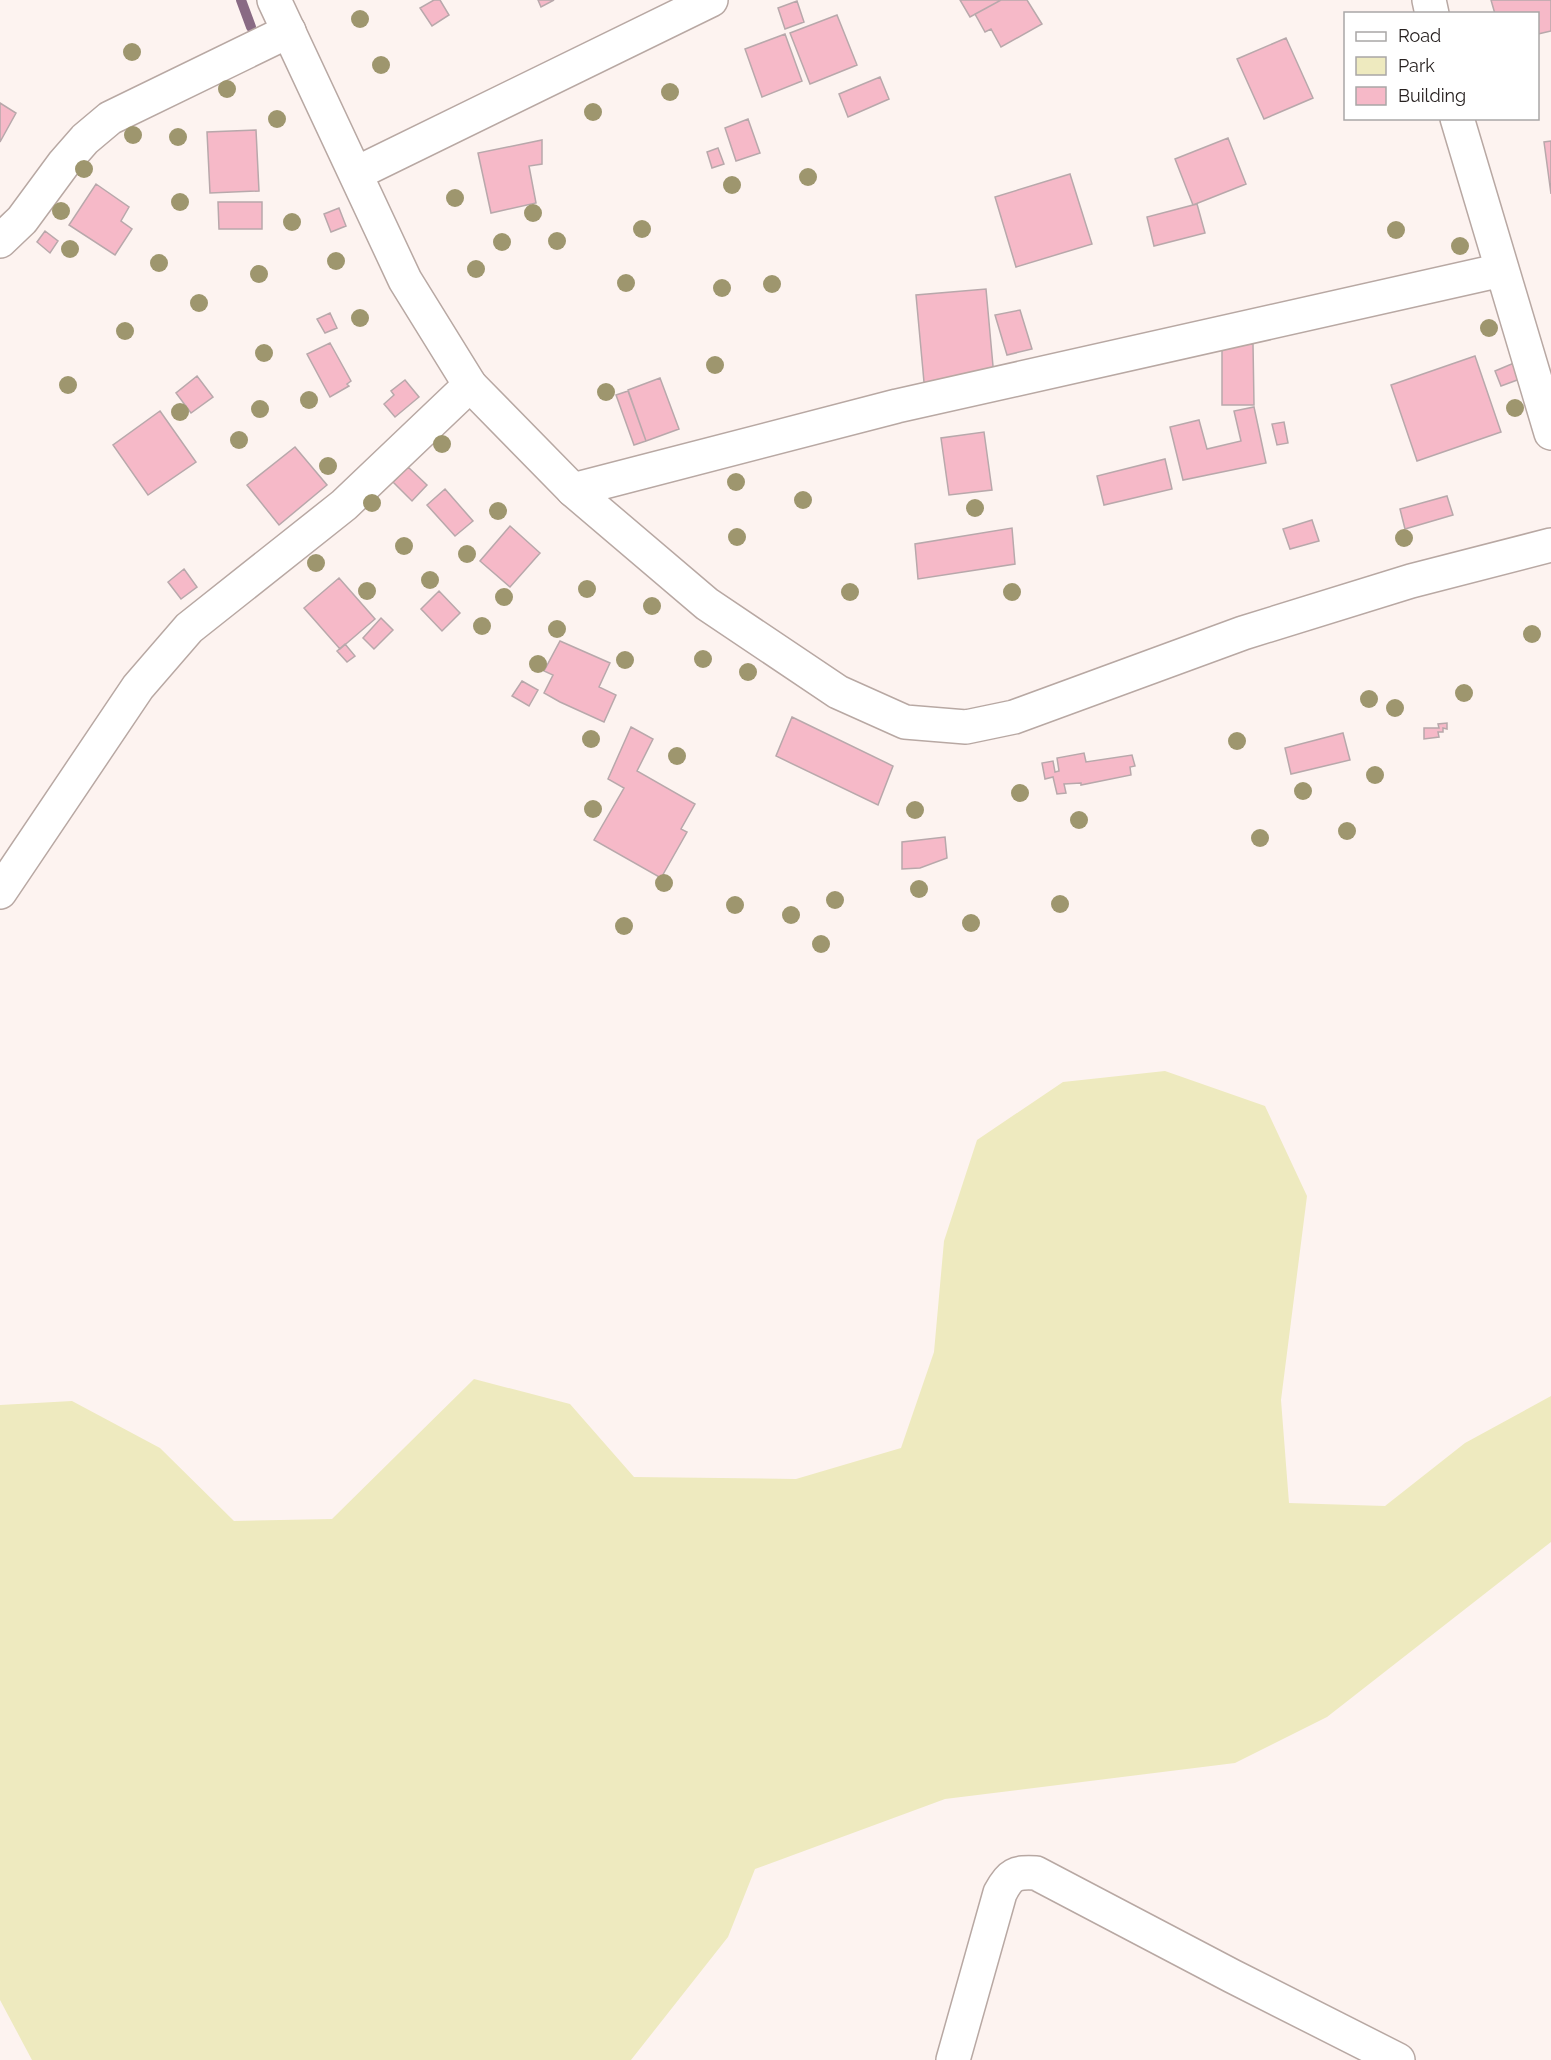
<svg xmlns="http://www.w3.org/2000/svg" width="1551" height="2060" font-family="Raleway,sans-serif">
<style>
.green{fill:#eeeabf}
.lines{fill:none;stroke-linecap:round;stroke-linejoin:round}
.stream{stroke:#896a84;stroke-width:10}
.building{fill:#f6b9c8;stroke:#b8a8ab;stroke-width:1.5}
.street-casing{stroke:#b8a8a3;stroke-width:36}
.secondary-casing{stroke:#b8a8a3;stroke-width:36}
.street{stroke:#fff;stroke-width:33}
.secondary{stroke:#fff;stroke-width:33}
.tree{fill:#9e966e}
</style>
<rect width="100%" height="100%" fill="#fdf3f0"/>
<path class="green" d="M1165,1071L1265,1106L1307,1196L1281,1400L1289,1503L1385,1506L1465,1443L1551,1396V1542L1327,1717L1235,1763L945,1799L755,1869L728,1937L631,2060H32L0,2000V1405L72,1401L160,1448L234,1521L332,1519L474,1379L570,1404L634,1477L796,1479L901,1448L934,1352L944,1241L977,1140L1063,1082Z"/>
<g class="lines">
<path class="stream" d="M241,0L251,27"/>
</g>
<path class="building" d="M434,0H440L449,15L432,26L420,8Z
M538,0H554L541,7Z
M960,0H1001L970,17Z
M1001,0H1027L1042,24L1001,47L991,29L985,32L975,14Z
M1491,0H1551V31L1538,34V14H1495Z
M797,1L804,22L785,29L778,8Z
M837,15L857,65L810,84L790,33Z
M785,34L802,81L762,97L745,49Z
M1286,38L1313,98L1264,119L1237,59Z
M880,77L889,99L848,117L839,94Z
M0,103L16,113L0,142Z
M748,119L760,153L736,161L725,128Z
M256,130L259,191L210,193L207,132Z
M1228,138L1246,184L1193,205L1175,159Z
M542,140V164L529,166L536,203L491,213L478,153Z
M1551,141V194L1544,142Z
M718,148L724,164L712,168L707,152Z
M1070,174L1092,244L1016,267L995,197Z
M96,184L129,207L121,221L132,229L115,255L69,225Z
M218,202H262V229H219Z
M1197,204L1205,233L1154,246L1147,217Z
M339,208L346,226L331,232L324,214Z
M45,231L58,241L50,253L37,242Z
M986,289L995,388L925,393L916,295Z
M1020,310L1032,349L1007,355L995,315Z
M330,313L337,328L325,333L317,319Z
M330,343L351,381L347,384L349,386L330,397L307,354Z
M1253,344L1254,405H1222V345Z
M1475,356L1501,432L1417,461L1391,385Z
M1514,363L1520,379L1501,386L1495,371Z
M197,376L213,397L191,413L176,393Z
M660,378L679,429L646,441L628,390Z
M405,380L419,397L395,417L384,404L394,395L391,391Z
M628,391L646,441L634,445L616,395Z
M1254,407L1266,463L1183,480L1170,427L1199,420L1207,449L1241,441L1234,411Z
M160,411L196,462L148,495L113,445Z
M1284,422L1288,443L1277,445L1272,424Z
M984,432L992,490L949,495L941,438Z
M295,447L327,485L279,525L247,485Z
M1165,459L1172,489L1104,505L1097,476Z
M408,467L427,485L412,501L393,482Z
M445,489L473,521L455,536L427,505Z
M1447,496L1453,515L1405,529L1400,509Z
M1312,520L1319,541L1290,549L1283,529Z
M510,526L540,553L510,587L480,561Z
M1012,528L1015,564L918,579L915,544Z
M184,569L197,587L181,599L168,582Z
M339,578L375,619L340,649L304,608Z
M439,591L460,613L442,631L421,609Z
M381,618L393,630L374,649L363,638Z
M560,641L610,663L599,687L616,695L604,722L560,702L544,693L553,675L544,671Z
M345,644L355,656L347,662L337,651Z
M522,681L538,690L529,706L512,696Z
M792,717L893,766L878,805L776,756Z
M1447,723V729L1443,728V732H1438L1439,737L1424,739V728H1439L1438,724Z
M631,727L653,739L637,771L695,804L681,829L687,832L661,878L594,840L624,788L608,779Z
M1343,733L1350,760L1291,774L1285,748Z
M1084,753L1086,762L1132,755L1135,766L1130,767L1131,775L1081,785V783L1064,784L1066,793L1057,794L1053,777L1045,779L1042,763L1053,761L1055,772L1059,771L1057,758Z
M945,837L947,858L920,868L902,869V842Z"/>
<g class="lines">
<g class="street-casing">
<path id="street" d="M1429,0L1432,14
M1457,118L1551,433
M357,173L711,0
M0,241L22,220L64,163L85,139L110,118L289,31
M573,490L897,406L1502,270
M0,892L138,687L189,628L344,505L470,385
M953,2060L1000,1893C1010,1874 1015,1872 1036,1873L1232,1976L1398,2060"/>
</g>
<g class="secondary-casing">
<path id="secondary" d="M274,0L405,280L470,385L573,490L707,604L838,692L905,722L966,727L1014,717L1243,633L1411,581L1551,545"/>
</g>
<use href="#street" class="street"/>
<use href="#secondary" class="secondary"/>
</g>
<g class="tree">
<circle cx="360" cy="19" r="9"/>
<circle cx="132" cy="52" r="9"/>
<circle cx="381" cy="65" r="9"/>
<circle cx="227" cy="89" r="9"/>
<circle cx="670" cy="92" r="9"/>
<circle cx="593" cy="112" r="9"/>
<circle cx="277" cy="119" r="9"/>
<circle cx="133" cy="135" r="9"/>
<circle cx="178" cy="137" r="9"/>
<circle cx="84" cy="169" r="9"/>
<circle cx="808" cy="177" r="9"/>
<circle cx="732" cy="185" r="9"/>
<circle cx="455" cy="198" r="9"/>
<circle cx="180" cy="202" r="9"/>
<circle cx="61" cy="211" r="9"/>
<circle cx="533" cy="213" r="9"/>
<circle cx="292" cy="222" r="9"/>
<circle cx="642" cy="229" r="9"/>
<circle cx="1396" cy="230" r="9"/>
<circle cx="557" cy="241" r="9"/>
<circle cx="502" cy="242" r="9"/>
<circle cx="1460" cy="246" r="9"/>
<circle cx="70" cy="249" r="9"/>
<circle cx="336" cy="261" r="9"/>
<circle cx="159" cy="263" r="9"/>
<circle cx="476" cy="269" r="9"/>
<circle cx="259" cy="274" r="9"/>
<circle cx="626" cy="283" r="9"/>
<circle cx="772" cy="284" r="9"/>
<circle cx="722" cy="288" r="9"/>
<circle cx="199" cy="303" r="9"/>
<circle cx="360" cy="318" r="9"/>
<circle cx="1489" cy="328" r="9"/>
<circle cx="125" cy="331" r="9"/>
<circle cx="264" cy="353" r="9"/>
<circle cx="715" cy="365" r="9"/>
<circle cx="68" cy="385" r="9"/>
<circle cx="606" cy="392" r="9"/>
<circle cx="309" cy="400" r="9"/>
<circle cx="1515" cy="408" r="9"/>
<circle cx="260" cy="409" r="9"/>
<circle cx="180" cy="412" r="9"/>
<circle cx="239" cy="440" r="9"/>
<circle cx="442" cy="444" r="9"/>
<circle cx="328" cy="466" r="9"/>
<circle cx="736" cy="482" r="9"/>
<circle cx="803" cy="500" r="9"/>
<circle cx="372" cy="503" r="9"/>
<circle cx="975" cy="508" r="9"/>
<circle cx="498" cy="511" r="9"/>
<circle cx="737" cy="537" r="9"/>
<circle cx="1404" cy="538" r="9"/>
<circle cx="404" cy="546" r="9"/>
<circle cx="467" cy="554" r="9"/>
<circle cx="316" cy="563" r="9"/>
<circle cx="430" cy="580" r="9"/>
<circle cx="587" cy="589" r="9"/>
<circle cx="367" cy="591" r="9"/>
<circle cx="850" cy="592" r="9"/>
<circle cx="1012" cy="592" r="9"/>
<circle cx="504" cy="597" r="9"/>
<circle cx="652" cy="606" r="9"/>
<circle cx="482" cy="626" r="9"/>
<circle cx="557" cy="629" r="9"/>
<circle cx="1532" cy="634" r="9"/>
<circle cx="703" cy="659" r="9"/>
<circle cx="625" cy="660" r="9"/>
<circle cx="538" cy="664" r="9"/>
<circle cx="748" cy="672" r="9"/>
<circle cx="1464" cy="693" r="9"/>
<circle cx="1369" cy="699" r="9"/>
<circle cx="1395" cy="708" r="9"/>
<circle cx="591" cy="739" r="9"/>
<circle cx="1237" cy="741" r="9"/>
<circle cx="677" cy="756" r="9"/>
<circle cx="1375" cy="775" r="9"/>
<circle cx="1303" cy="791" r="9"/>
<circle cx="1020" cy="793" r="9"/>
<circle cx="593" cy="809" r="9"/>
<circle cx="915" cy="810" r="9"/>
<circle cx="1079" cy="820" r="9"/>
<circle cx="1347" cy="831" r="9"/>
<circle cx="1260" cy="838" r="9"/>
<circle cx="664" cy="883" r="9"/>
<circle cx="919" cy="889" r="9"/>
<circle cx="835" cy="900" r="9"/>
<circle cx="1060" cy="904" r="9"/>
<circle cx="735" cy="905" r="9"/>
<circle cx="791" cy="915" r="9"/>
<circle cx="971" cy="923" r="9"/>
<circle cx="624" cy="926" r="9"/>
<circle cx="821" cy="944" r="9"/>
</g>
<rect x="1344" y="12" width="195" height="108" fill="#ffffff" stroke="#a9a7a6" stroke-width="1.5"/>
<rect x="1356" y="32" width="30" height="9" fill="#ffffff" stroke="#a9a7a6" stroke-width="1.5"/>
<text x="1398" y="42" font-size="18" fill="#282221">Road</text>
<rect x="1356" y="57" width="30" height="18" fill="#eeeabf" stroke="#a9a7a6" stroke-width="1.5"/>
<text x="1398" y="72" font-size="18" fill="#282221">Park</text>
<rect x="1356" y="87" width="30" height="18" fill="#f6b9c8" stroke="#a9a7a6" stroke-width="1.5"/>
<text x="1398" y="102" font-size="18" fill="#282221">Building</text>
</svg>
